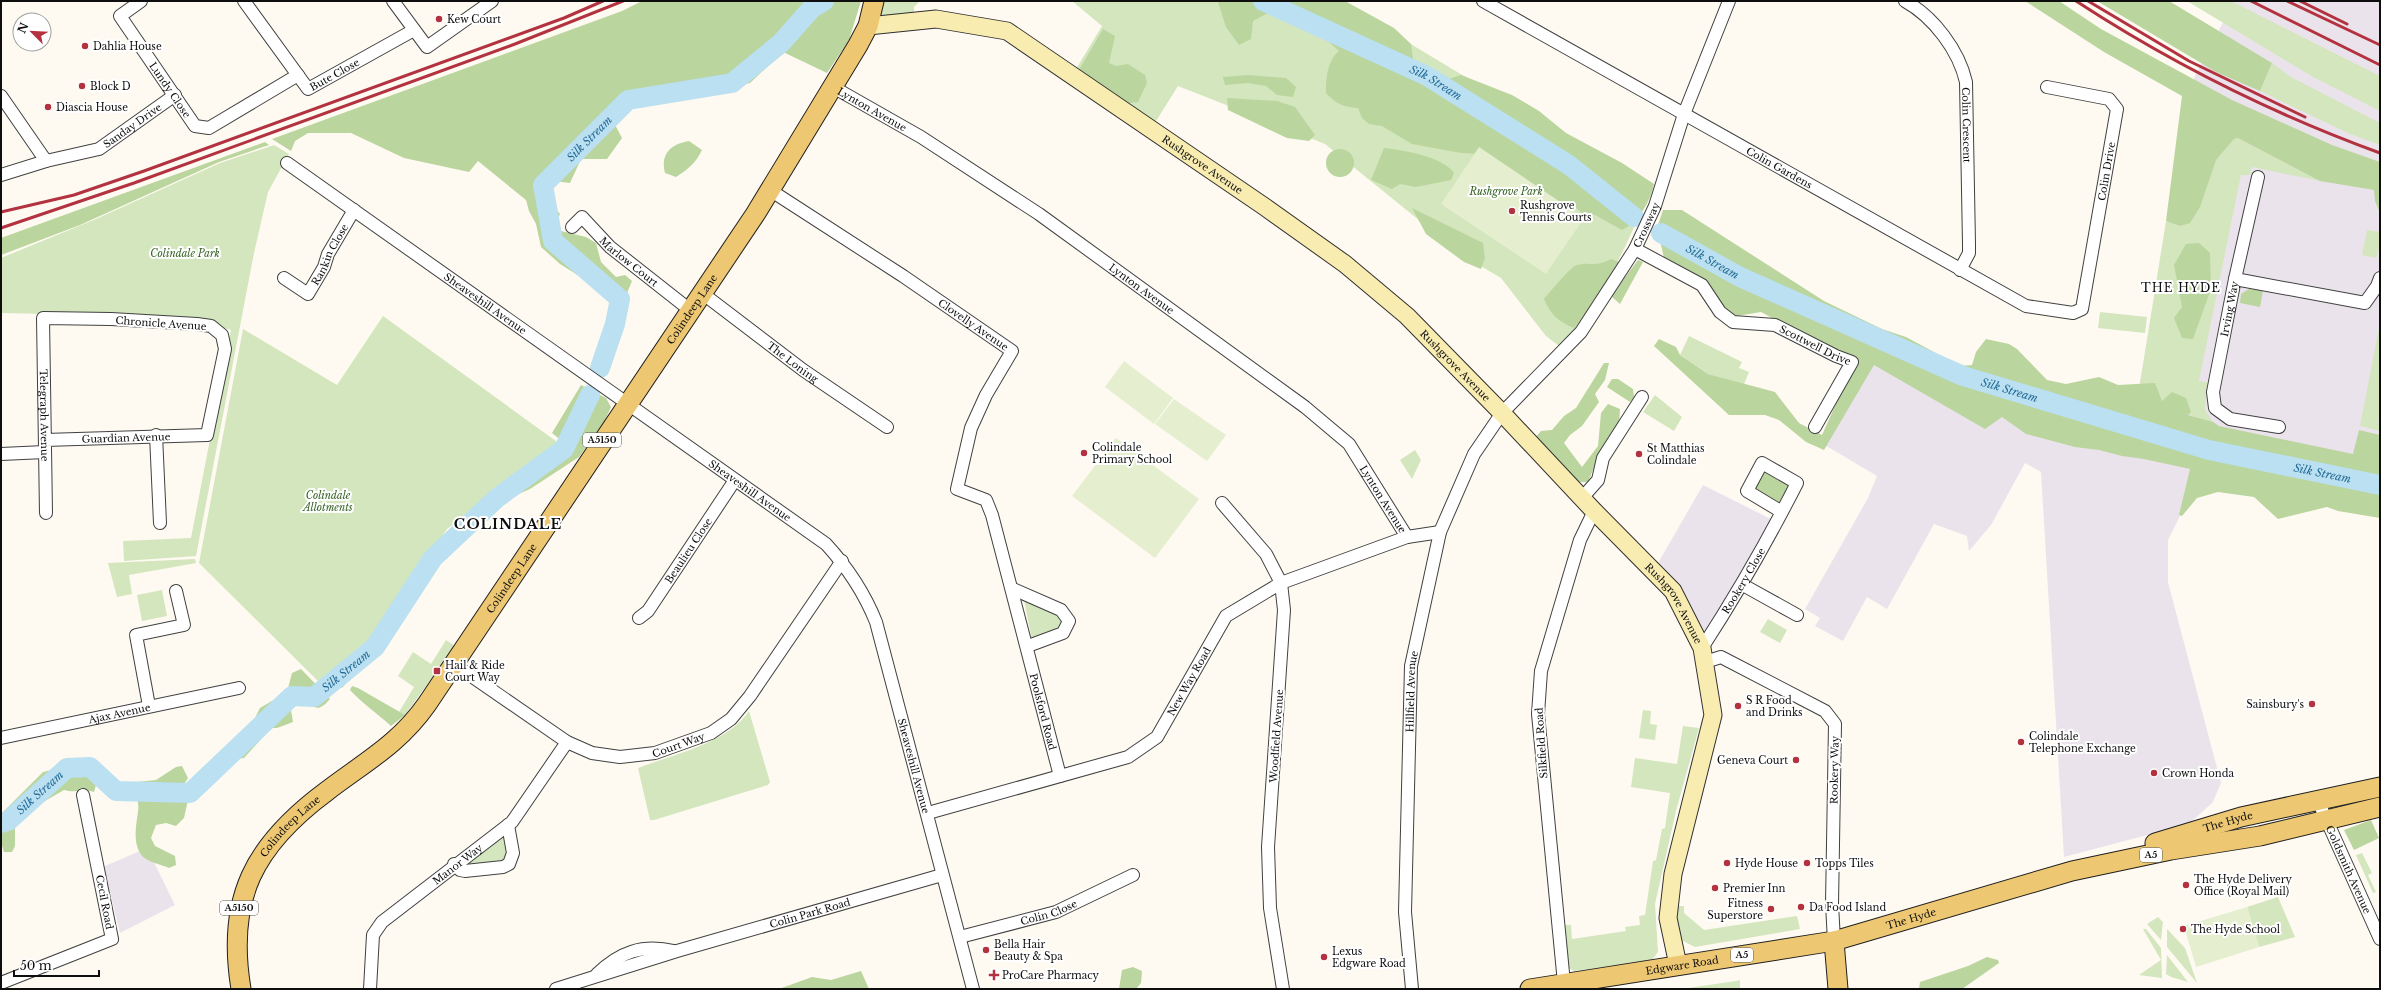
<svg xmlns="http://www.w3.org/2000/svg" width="2381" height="990" font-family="'Libre Baskerville',serif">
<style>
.industrial{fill:#ebe3ec}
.green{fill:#d4e6bd}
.forest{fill:#bad59d}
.pitch{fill:#e5eece}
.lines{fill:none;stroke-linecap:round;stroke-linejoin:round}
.river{stroke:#bae0f1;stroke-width:20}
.street-casing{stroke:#414141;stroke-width:14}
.secondary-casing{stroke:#303030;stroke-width:19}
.primary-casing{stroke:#1f1f1f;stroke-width:21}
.street{stroke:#fff;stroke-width:12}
.secondary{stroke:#f8ecb1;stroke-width:17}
.primary{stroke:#edc772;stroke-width:19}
.rail{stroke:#b33240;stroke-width:3}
.poi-dot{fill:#b33240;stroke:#fff;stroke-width:1.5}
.labels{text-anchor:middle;stroke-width:4;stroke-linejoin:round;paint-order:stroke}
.shield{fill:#fff;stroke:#565656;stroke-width:1}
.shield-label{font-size:9px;font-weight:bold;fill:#0e0e0e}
.poi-label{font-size:10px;fill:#0e0e0e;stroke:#fff;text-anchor:start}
.street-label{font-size:10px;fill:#0e0e0e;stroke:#fff}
.park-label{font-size:10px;font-style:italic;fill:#346124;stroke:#fff}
.water-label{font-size:11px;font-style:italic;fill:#226a96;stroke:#fff}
.quarter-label{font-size:12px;letter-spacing:1px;fill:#0e0e0e;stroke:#fff}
.district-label{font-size:14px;font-weight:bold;letter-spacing:1px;fill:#0e0e0e;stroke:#fff}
</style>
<rect width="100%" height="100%" fill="#fefaf1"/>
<path class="industrial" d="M2234,1H2380V484L2132,427L2194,78Z
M1873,359L2194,462L2180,516L2168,540V582L2221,783L2213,802L2189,824L2064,857L2041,472L2025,463L1991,525L1969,551L1967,536L1934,524L1887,609L1867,597L1843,641L1815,626L1820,618L1805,609L1868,498L1877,476L1823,444Z
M1703,485L1777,522L1702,648L1654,570Z
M147,848L175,905L120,933L108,884L98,869Z"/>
<path class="green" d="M874,1H920L914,7V21L868,26Z
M1072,1H1339L1544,124L1650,192L1625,247L1581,332L1563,349L1546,336L1501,278L1462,255L1325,144L1178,86L1151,129L1073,74L1102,26Z
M2187,1H2231L2380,76V111L2313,77Z
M2272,63L2291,77L2380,123V145L2350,134L2260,91Z
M2238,138L2320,181L2252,167L2250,175H2241L2199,381L2207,382L2205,410L2213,422C2182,414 2164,404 2140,383L2166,221L2180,226L2216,160L2234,139Z
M274,145L289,154L268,192L254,253L196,556L124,561L123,541L191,538L231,330L204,322L97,315L1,313V258L96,219L220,163Z
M2367,230L2380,232V245L2376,258L2362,255Z
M2100,312L2147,317L2145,333L2098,328Z
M383,316L560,444L447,529L372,644L324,687L199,563L243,329L337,385Z
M2380,323V411L2378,423L2380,424V431L2360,426Z
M1689,336L1742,362L1739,368L1749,372L1744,384L1708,374L1680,355Z
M1655,395L1682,417L1674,431L1643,412Z
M1415,450L1421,460L1412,479L1400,460Z
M195,559L196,563L129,575L132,594L117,597L108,563Z
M162,590L167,616L142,621L137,595Z
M1024,599L1055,614L1064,622L1057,632L1032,641Z
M1768,619L1787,630L1780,643L1760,632Z
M446,640L455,646L405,715L399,712L414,687L398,676L413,652L431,664Z
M1643,710L1651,711L1650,724L1657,725L1655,740L1639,738Z
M749,711L770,782L768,785L654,820H650L638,768C672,755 728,743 749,711Z
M1683,726L1699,728L1676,811L1655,904L1658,952L1651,961L1574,971L1569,968L1565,925H1571L1572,939L1626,931L1625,927L1640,925L1639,916L1645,915L1653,861L1656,860L1662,829L1665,828L1670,793L1631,787L1635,758L1677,764Z
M505,832L510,854L506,862L471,867L465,861Z
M2362,853L2372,873L2368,875L2376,892L2373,893L2356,855Z
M2278,897L2295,937L2259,947L2247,907Z
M1677,906H1684V913L1704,930L1797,916L1800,929L1695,947L1679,939Z
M2158,917L2163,922L2161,940L2147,924Z
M2143,929H2146L2161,948L2162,978L2139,975L2161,960Z
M2167,929L2185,948L2197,983L2167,947Z
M2167,955L2188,982L2171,977L2166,974Z
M1740,980V989H1681L1736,981Z"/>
<path class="forest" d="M642,1H861L849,40L827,73L783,52L750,83L624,107L613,121L622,138L607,159H581L570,183L555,181L548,200L560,214L556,222L561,231L586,237L596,243L601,262L616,277L625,275L632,281L625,298L624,317L614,298L560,264L541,247L536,224L529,211L526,200L478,161L469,172L404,158L351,133H308L295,141L291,151L272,139L622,11Z
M1214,1H1345L1394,28L1411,44L1414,66L1443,81L1461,75L1512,95L1539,111L1566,133L1622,163L1654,184C1650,202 1639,222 1622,230L1595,215L1583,214L1575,207L1544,196L1481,154L1461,153L1412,144L1382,126L1369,124L1362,118L1358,108C1343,107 1336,104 1326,93C1326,78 1327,61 1339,51C1319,32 1294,20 1268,13L1253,21L1251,39L1239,45L1226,27L1218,2Z
M2025,1H2059L2101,29L2232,100L2332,145L2380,162V213L2375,201L2374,190L2320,181L2238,138L2234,139L2216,160L2200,207L2190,223L2180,226L2166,221L2182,96L2104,52Z
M2097,1H2169L2272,63L2260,91L2216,72Z
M1103,29L1115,36L1109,63L1116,66L1128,64L1145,75L1147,83L1138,102L1129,103L1077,73Z
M1248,75L1286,78L1296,87L1293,97L1277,95L1266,86L1248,83L1225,85L1223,77Z
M1227,98L1277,101L1295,107L1315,135L1309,141L1287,138L1228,110Z
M689,141L702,150C696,163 687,170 676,177L665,173C660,154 671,144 689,141Z
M265,142L269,145L219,162L80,225L1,255V238Z
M1384,148C1403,150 1444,157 1454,173L1451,180L1416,187L1400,184L1392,189L1371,180Z
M1326 163a14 14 0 1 1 28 0a14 14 0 1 1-28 0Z
M1412,208L1483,243L1485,258L1481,269L1464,262L1426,234Z
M1663,210H1682L1824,301L1882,329L1906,337L1960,366L1972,365L1976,352L1986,339L2009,344L2017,349L2047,380L2066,384L2099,377L2118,385L2155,383L2162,401L2172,392L2186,398L2191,412L2188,415L2213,422L2219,426L2353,454L2359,430L2380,435V518L2338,511L2327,507L2278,519L2254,497L2218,492L2197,498L2182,516L2179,515L2190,469L2144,459L2122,456L2099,450L2075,447L2026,434L2002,417L1985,429L1874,365L1824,450L1806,442L1779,420L1765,415H1729L1654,346L1659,339L1676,347L1680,355L1708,374L1775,392L1799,423L1822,435L1856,359L1836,352L1761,312L1737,316L1727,312L1709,284L1665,262L1657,228Z
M2199,243L2210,253L2211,289L2193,339L2182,338L2174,318L2182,307L2174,265L2186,244Z
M1611,259L1619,262C1603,284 1592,307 1574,328C1559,322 1550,314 1544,299C1550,292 1570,267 1577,265C1592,261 1594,268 1611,259Z
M1638,260L1643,262L1620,304L1611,296Z
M2252,287L2263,290L2260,307L2240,303L2241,294Z
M1604,363H1609L1605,380L1595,394L1599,402L1582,426L1570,435L1564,443L1582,467L1598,446L1601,413L1608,404L1620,409L1619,425L1595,465L1588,482H1578L1534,439L1541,431L1552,430L1564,416L1576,408Z
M1612,379H1618L1633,389L1634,397L1630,402L1607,387Z
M581,385L606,398L611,407L605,420L579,457L530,489L498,503L471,526L439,560L418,588L402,612L384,649L358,670L342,688L336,685L334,679L374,645L450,531L563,445V442L552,433Z
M1763,467L1793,483L1781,506L1751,490Z
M301,669L330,699C316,715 316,705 299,701L291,710L293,722L277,728H271L244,758L228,760L188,800L184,818L176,826L166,823L156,825L151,838L155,846L175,856L176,865L169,868C162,865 149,862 143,857C132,845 136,826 138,812C140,802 134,792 136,782L156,780L176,767L182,766L188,778L184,784L197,780L254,720L260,708L287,692L292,673Z
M352,686L358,688L405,715L391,726C378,714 362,703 350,690Z
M74,765L93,776L96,785L94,792C83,789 74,793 64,790L31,809L15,826V846L12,852H4L1,842V814L43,772Z
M2371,820L2379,838L2354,850L2344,830Z
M1987,957L1998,960L1999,963L1962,989H1919L1920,982L1968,966Z
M1133,967L1142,971L1141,983L1136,989H1119L1122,970Z
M861,971L869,989H779L812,977L831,980Z"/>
<path class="pitch" d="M1479,147L1584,218L1546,274L1441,204Z
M1124,361L1173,398L1154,424L1105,387Z
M1174,399L1226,435L1207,461L1155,424Z
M1116,438L1199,499L1155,558L1072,496Z
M2247,907L2259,947L2196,967L2184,926Z"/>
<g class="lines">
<g class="river">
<path id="s1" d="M1263,1L1427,76L1569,165L1634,217"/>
<path id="s2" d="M1661,233L1740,277L1963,376L2209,450L2380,485"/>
<path id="s3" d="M600,368L615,324L620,299L553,241L543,185L628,100L732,83L781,43L812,8L824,1"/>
<path id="s4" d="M1,823L8,821L67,768L90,767L116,791L190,793L292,696L314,697L375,647L433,558L497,498L564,449L590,395"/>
</g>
<g class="street-casing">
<g id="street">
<path id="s5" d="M141,1L120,16L195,126L209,128L298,75"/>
<path id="s6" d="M244,1L308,89L414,30"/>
<path d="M393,1L427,47L492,1"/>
<path id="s7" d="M1483,1L2026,306L2073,313L2082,309L2117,109L2109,99L2047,87"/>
<path id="s8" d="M1905,1C1934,17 1959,51 1966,82L1969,244V253L1960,270"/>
<path id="s9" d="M833,87L921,137L1039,214L1305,407L1349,444L1407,537"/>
<path id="s10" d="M1,96L46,161L99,149L175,95"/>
<path id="s11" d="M287,163L826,544C848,568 864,592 876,622L973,989"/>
<path d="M1,175L46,161"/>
<path id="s12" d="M770,190L903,276L1012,351L986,395L971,428L957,489L986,500L992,515L1060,776"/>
<path id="s13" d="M572,227L582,217L610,247L690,310"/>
<path id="s14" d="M1635,249L1702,285L1720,312L1733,322L1775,325L1836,356L1852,362L1815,427"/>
<path id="s15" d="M284,278L308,294L324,267L328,254L354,210"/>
<path d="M2235,279L2258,177"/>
<path id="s16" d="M702,293L803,370L887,427"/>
<path id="s17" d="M2279,427L2230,419L2215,408L2213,392L2235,279L2365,303L2377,286L2380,278"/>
<path d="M156,435L160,523"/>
<path id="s18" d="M45,440L207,435L225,349L222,335L211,326L197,324L111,319L43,318L46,513"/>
<path d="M1,454L45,452"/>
<path d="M1582,498L1598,480L1603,458L1642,397"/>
<path d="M1222,503L1266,554L1281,583L1284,610L1268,847L1270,908L1283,989"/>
<path d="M1743,585L1797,615"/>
<path d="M1013,589L1061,610L1069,621L1063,633L1028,646"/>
<path id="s19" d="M639,618L648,611L735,480"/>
<path id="s20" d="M1702,648C1737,594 1768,540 1797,483L1762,463L1747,491L1782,512"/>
<path d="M1705,662L1721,657L1825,711L1835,724L1832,904L1834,941"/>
<path id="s21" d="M454,664L567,742L592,753L620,757L655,753L711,733L731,719L750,696L842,561"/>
<path d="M149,706L136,635L184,625L176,591"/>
<path id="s22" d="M1,738L239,688"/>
<path id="s23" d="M2318,801L2380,939"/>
<path id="s24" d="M928,813L1128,757L1157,737L1226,616L1281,583L1407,537L1440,532"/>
<path d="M454,864L460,870L465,871L503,867L509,864L513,853L508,825"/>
<path id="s25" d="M960,937L1056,912L1133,875"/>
<path d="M597,974C620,952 642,944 674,951"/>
<path d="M1,983L112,939L83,795"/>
<path d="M1564,983L1538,714L1541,671L1580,540L1594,511"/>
<path id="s26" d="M370,989L373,935L382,922L512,822L567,742"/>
<path id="s27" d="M556,989L677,951L942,875"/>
<path id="s28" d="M1412,989L1405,912L1411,666L1440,532L1474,454L1502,413L1581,332L1635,249L1655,206L1684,114L1729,1"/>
</g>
</g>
<g class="secondary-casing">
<g id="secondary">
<path id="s29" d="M868,26L936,19L1007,31L1265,207L1345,264L1407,316L1502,413L1594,511L1673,591L1702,648L1713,715L1673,874L1668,918L1678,965"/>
</g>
</g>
<g class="primary-casing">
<g id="primary">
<path id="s30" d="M2155,843L2241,817L2380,787"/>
<path d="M1834,941L1838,989"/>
<path id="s31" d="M241,989C226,898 254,845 327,791C365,762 399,744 427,704L756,213L858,45L868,26L874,1"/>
<path id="s32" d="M1530,989L1834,941L2072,871L2171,850L2260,836L2380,807"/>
</g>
</g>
<use href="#street" class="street"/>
<use href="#secondary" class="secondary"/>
<use href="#primary" class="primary"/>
<path class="rail" d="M2076,1C2171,63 2273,114 2380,153
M2088,1L2189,61L2305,117
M2251,1L2380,65
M2287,1L2380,45
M2300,1L2347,24
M1,212L74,195L144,171L564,18L603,1
M1,228L134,183L515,44L623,1"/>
</g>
<g class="poi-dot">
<circle cx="439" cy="19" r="4"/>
<circle cx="85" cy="46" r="4"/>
<circle cx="82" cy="86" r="4"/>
<circle cx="48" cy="107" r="4"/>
<circle cx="1512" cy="211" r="4"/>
<circle cx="1084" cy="453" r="4"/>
<circle cx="1639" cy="454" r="4"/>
<rect x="433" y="667" width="8" height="8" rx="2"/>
<circle cx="2312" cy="704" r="4"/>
<circle cx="1738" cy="706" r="4"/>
<circle cx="2021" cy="742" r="4"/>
<circle cx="1796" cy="760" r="4"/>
<circle cx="2154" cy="773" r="4"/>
<circle cx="1727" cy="863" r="4"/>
<circle cx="1807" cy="863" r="4"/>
<circle cx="2186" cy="885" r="4"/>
<circle cx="1715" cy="888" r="4"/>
<circle cx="1801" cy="907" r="4"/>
<circle cx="1771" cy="909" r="4"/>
<circle cx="2183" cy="929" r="4"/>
<circle cx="986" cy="950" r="4"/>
<circle cx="1324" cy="957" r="4"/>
<path d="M992 969h4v4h4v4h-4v4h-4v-4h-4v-4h4z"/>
</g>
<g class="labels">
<g class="shield">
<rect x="583" y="433" width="38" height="14" rx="3"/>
<rect x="2140" y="848" width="22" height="14" rx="3"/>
<rect x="220" y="901" width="38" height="14" rx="3"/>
<rect x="1731" y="948" width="22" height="14" rx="3"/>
</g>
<g class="shield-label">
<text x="602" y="443">A5150</text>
<text x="2151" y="858">A5</text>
<text x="239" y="911">A5150</text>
<text x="1742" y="958">A5</text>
</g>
<g class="poi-label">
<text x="447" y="23">Kew Court</text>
<text x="93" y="50">Dahlia House</text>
<text x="90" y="90">Block D</text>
<text x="56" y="111">Diascia House</text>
<text x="1520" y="209">Rushgrove<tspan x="1520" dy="12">Tennis Courts</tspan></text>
<text x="1092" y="451">Colindale<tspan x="1092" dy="12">Primary School</tspan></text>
<text x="1647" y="452">St Matthias<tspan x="1647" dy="12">Colindale</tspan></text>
<text x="445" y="669">Hail &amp; Ride<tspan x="445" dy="12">Court Way</tspan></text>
<text x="1746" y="704">S R Food<tspan x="1746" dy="12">and Drinks</tspan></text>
<text x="2304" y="708" text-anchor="end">Sainsbury's</text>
<text x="2029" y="740">Colindale<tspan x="2029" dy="12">Telephone Exchange</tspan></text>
<text x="1788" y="764" text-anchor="end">Geneva Court</text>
<text x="2162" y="777">Crown Honda</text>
<text x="1735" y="867">Hyde House</text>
<text x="1815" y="867">Topps Tiles</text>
<text x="2194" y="883">The Hyde Delivery<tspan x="2194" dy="12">Office (Royal Mail)</tspan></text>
<text x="1723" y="892">Premier Inn</text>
<text x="1763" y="907" text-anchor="end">Fitness<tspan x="1763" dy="12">Superstore</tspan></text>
<text x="1809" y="911">Da Food Island</text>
<text x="2191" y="933">The Hyde School</text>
<text x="994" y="948">Bella Hair<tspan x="994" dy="12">Beauty &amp; Spa</tspan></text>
<text x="1332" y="955">Lexus<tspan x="1332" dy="12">Edgware Road</tspan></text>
<text x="1002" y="979">ProCare Pharmacy</text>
</g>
<g class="street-label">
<text dy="4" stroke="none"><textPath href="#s6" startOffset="139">Bute Close</textPath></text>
<text dy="4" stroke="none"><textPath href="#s5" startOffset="115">Lundy Close</textPath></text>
<text dy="4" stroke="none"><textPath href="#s9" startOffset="45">Lynton Avenue</textPath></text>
<text dy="4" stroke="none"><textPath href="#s8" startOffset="147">Colin Crescent</textPath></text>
<text dy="4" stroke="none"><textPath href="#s10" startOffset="174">Sanday Drive</textPath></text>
<text dy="4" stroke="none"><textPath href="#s29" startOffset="377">Rushgrove Avenue</textPath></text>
<text dy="4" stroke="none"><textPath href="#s7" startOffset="340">Colin Gardens</textPath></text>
<text dy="4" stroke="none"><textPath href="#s7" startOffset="820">Colin Drive</textPath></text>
<text dy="4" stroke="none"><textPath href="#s28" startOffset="834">Crossway</textPath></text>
<text dy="4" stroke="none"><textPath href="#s15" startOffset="74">Rankin Close</textPath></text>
<text dy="4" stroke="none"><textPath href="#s13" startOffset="79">Marlow Court</textPath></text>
<text dy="4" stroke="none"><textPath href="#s9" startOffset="369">Lynton Avenue</textPath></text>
<text dy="4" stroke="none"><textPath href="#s11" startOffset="243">Sheaveshill Avenue</textPath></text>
<text dy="4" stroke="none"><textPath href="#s31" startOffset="839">Colindeep Lane</textPath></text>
<text dy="4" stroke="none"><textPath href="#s17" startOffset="169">Irving Way</textPath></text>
<text transform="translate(161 323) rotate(4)" y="4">Chronicle Avenue</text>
<text dy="4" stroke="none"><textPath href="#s12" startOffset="244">Clovelly Avenue</textPath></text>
<text dy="4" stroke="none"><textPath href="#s14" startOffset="212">Scottwell Drive</textPath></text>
<text dy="4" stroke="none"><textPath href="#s16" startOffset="114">The Loning</textPath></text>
<text dy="4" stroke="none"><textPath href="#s29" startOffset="701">Rushgrove Avenue</textPath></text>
<text dy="4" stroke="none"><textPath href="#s18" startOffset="544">Telegraph Avenue</textPath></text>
<text dy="4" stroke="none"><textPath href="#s18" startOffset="81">Guardian Avenue</textPath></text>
<text dy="4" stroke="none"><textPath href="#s11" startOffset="567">Sheaveshill Avenue</textPath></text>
<text dy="4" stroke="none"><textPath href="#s9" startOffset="693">Lynton Avenue</textPath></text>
<text dy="4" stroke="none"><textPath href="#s19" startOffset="84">Beaulieu Close</textPath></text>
<text dy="4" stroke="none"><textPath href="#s31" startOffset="515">Colindeep Lane</textPath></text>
<text dy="4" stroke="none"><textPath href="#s20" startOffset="79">Rookery Close</textPath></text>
<text dy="4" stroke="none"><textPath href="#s29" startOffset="1025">Rushgrove Avenue</textPath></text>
<text dy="4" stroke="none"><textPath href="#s24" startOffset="307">New Way Road</textPath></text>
<text dy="4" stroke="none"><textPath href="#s28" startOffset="298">Hillfield Avenue</textPath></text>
<text dy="4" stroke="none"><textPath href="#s12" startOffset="691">Poolsford Road</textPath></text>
<text dy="4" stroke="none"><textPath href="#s22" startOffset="121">Ajax Avenue</textPath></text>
<text transform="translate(1276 736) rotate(-86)" y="4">Woodfield Avenue</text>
<text transform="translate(1541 743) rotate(-94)" y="4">Silkfield Road</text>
<text dy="4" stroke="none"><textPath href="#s21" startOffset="253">Court Way</textPath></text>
<text dy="4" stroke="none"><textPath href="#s11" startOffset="902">Sheaveshill Avenue</textPath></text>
<text transform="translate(1834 770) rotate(-89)" y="4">Rookery Way</text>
<text dy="4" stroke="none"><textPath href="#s30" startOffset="76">The Hyde</textPath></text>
<text dy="4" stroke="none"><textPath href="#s31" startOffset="179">Colindeep Lane</textPath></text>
<text dy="4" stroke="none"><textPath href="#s26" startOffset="165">Manor Way</textPath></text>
<text dy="4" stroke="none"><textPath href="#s23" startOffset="75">Goldsmith Avenue</textPath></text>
<text transform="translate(105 902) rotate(79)" y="4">Cecil Road</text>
<text dy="4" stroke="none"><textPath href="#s25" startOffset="92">Colin Close</textPath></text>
<text dy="4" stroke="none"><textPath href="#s27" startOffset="265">Colin Park Road</textPath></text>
<text dy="4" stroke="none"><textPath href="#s32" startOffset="388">The Hyde</textPath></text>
<text dy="4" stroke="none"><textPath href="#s32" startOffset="154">Edgware Road</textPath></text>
</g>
<g class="park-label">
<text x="1506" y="195">Rushgrove Park</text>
<text x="185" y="257">Colindale Park</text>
<text x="328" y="499">Colindale<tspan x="328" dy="12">Allotments</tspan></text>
</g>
<g class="water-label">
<text dy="4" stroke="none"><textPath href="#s1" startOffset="191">Silk Stream</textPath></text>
<text dy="4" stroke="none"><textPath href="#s3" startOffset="283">Silk Stream</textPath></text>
<text dy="4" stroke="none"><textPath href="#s2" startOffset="59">Silk Stream</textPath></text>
<text dy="4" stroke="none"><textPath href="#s2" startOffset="383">Silk Stream</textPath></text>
<text dy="4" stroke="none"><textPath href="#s2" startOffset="707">Silk Stream</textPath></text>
<text dy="4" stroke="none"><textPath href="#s4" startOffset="423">Silk Stream</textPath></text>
<text dy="4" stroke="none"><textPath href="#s4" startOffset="50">Silk Stream</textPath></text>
</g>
<g class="quarter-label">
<text x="2181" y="292">THE HYDE</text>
</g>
<g class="district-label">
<text x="508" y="529">COLINDALE</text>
</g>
</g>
<rect width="2381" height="990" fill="none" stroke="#0e0e0e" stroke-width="4"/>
<g transform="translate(32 32) rotate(294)"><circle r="19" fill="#ffffff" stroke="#9f9f9f"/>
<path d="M0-3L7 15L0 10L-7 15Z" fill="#b33240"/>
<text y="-6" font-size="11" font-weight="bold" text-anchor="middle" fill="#0e0e0e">N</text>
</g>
<path d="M14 970v6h85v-6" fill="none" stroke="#0e0e0e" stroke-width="2"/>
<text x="20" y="970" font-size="12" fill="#0e0e0e" stroke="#ffffff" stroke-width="3" paint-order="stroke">50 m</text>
</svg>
